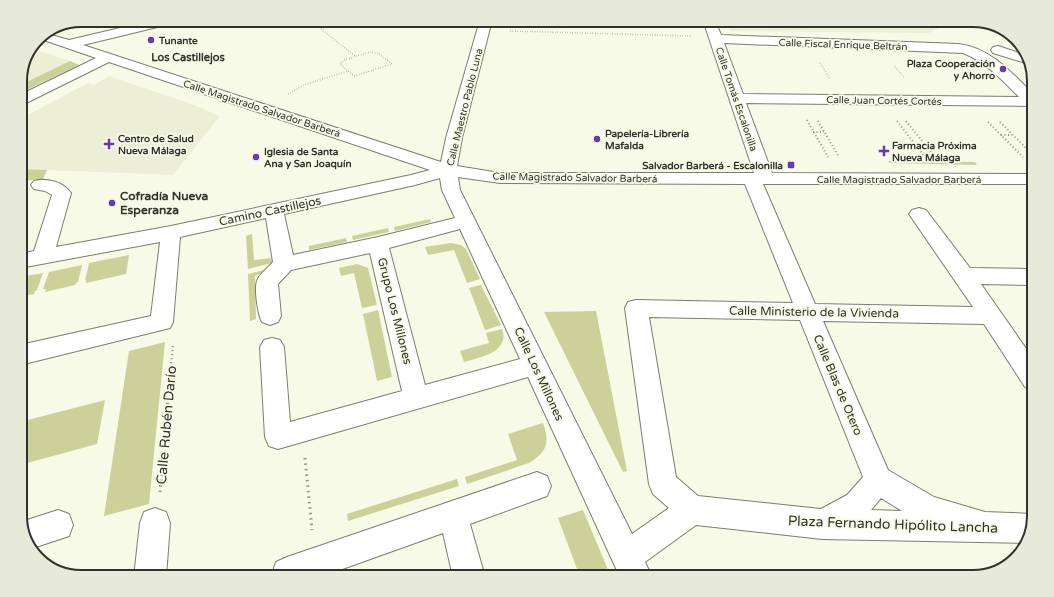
<svg xmlns="http://www.w3.org/2000/svg" width="1054" height="597" font-family="'Varela Round',sans-serif">
<style>
.built{fill:#ecefd5}
.green{fill:#cbd199}
.lines{fill:none;stroke-linecap:round;stroke-linejoin:round}
.minor-casing{stroke:#7b7e6d;stroke-width:2}
.path-far3{stroke:#939588;stroke-width:1.5;stroke-dasharray:0.5 2;stroke-linecap:butt}
.path-far2{stroke:#939588;stroke-width:2;stroke-dasharray:1 2.5;stroke-linecap:butt}
.path-far1{stroke:#939588;stroke-width:2.5;stroke-dasharray:1 3;stroke-linecap:butt}
.path{stroke:#939588;stroke-width:3;stroke-dasharray:1.5 4;stroke-linecap:butt}
.minor{fill:#fff;fill-rule:evenodd}
.poi-dot{fill:#633ab2;stroke:#f7fae7;stroke-width:1.5}
.labels{text-anchor:middle;stroke-width:3.5;stroke-linejoin:round;paint-order:stroke}
.far-poi-label{font-size:10px;font-weight:bold;fill:#31322b;stroke:#f7fae7;text-anchor:start}
.far-street-label{font-size:10px;fill:#31322b;stroke:#f7fae7}
.far-neighbourhood-label{font-size:11px;font-weight:bold;fill:#31322b;stroke:#f7fae7}
.poi-label{font-size:12px;font-weight:bold;fill:#31322b;stroke:#f7fae7;text-anchor:start}
.street-label{font-size:12px;fill:#31322b;stroke:#f7fae7}
.near-street-label{font-size:14px;fill:#31322b;stroke:#f7fae7}
.rim{fill:none;stroke:#31322b;stroke-width:2}
</style>
<rect width="100%" height="100%" fill="#f7fae7"/>
<path class="built" d="M725,20H956L929,33L730,31Z
M33,49L70,61L20,85V78Z
M109,76L194,105L220,116L173,175L20,169V119L88,83L94,85Z"/>
<path class="green" d="M70,61L79,65L20,93V85Z
M888,161L975,162L977,165L890,163Z
M20,169L47,170L43,179L20,181Z
M430,219L431,222L395,231L394,227Z
M388,228L389,232L353,240L352,236Z
M252,234L254,260L271,258L272,263L248,269L246,236Z
M346,238L347,242L309,250V246Z
M451,243L461,245L466,249L480,279L467,283L454,250L428,255L425,247Z
M129,255L126,274L86,283V280L85,281L89,263Z
M357,264L368,268L377,305L362,308L354,273L341,276L339,268Z
M82,265L78,282L76,283L75,285L45,292L46,289H43L49,272Z
M273,268L255,276L256,319L250,321L248,274Z
M43,273L37,290L35,291L34,294L20,297V277Z
M481,285L501,325L485,330L469,288Z
M378,310L392,377L377,381L363,314Z
M596,311L627,471L623,472L544,312Z
M502,329C511,352 479,358 464,362L460,351L489,343L486,333Z
M165,342L149,504L104,516L129,351Z
M105,400L97,444L20,465V422Z
M543,423C550,443 547,452 529,463L467,484L465,477L517,460L508,434Z
M457,479L459,486L348,521L347,514Z
M583,510L611,577H580L558,518Z"/>
<g class="lines">
<g class="minor-casing">
<path id="minor" d="M154,20H176L174,23L83,45L441,162L446,138L480,20H492L462,138L457,166L500,173H754L703,20H715L721,35L959,44C991,48 1013,74 1034,95V106L746,103L772,173L1034,174V184H763L815,304L973,307L909,214L912,210L919,208L926,210L970,268L1034,269V285L981,284L1034,360V390L1025,387L984,324L823,321L888,470L934,497L985,512L1034,514L1027,543L822,539L696,525L645,562L652,577H620L528,377L278,449L269,446L265,437L260,347L264,340L272,338L280,340L284,347L290,422L402,391L370,253L291,270L278,284L281,316L278,322L270,325L262,322C258,315 254,289 257,281C259,274 268,268 273,262L266,218L180,237L173,322L170,328L20,365V345L151,316L160,242L20,268V254L34,251L52,195L45,191L34,189L31,185L34,181C46,178 63,181 71,193L56,247L171,226L411,175L430,170L109,62L20,106V95L96,58L38,38L48,34L69,40ZM724,43L963,53C986,62 1002,80 1019,97L743,94ZM458,177L500,183L745,184L793,303L636,300L628,302L625,308L649,484L653,494L669,508L632,534L460,190ZM440,178L442,190L455,218L378,237L293,255L284,214L415,185ZM460,229L520,359L425,385L389,248ZM649,317L800,320L863,477L847,495L821,509L698,496L676,477ZM881,498L902,511L871,510Z
M998,46L1026,55L1029,64L993,53L991,50L993,47Z
M537,472L547,476L551,486L547,496L470,524L485,577H453L443,533L320,577H271L276,562L287,557Z
M155,508L166,512L170,523L166,577H134L140,523L144,512Z
M58,510L69,514L73,525L69,536L30,549L21,522Z"/>
</g>
<path class="path-far3" d="M950,27L964,20
M321,29L355,56
M321,29L351,20
M510,31L691,36
M370,52L378,53L392,64L354,76L340,64L344,60Z
M820,63L830,79
M895,67L905,78
M288,94L304,85L348,71"/>
<path class="path-far2" d="M807,120L828,157
M818,121L839,157
M897,121L925,157
M906,121L934,156
M988,122L1023,157
M1000,122L1034,156
M813,132H824
M1001,135H1012"/>
<path class="path-far1" d="M169,387L173,344"/>
<path class="path" d="M305,458L312,530
M160,492L169,386"/>
<use href="#minor" class="minor"/>
</g>
<g class="poi-dot">
<circle cx="151" cy="40" r="4"/>
<circle cx="1003" cy="69" r="4"/>
<circle cx="597" cy="139" r="4"/>
<path d="M107 138h4v4h4v4h-4v4h-4v-4h-4v-4h4z"/>
<path d="M882 145h4v4h4v4h-4v4h-4v-4h-4v-4h4z"/>
<circle cx="256" cy="157" r="4"/>
<rect x="787" y="161" width="8" height="8" rx="2"/>
<circle cx="112" cy="203" r="4"/>
</g>
<g class="labels">
<g class="far-poi-label">
<text x="159" y="44">Tunante</text>
<text x="995" y="67" text-anchor="end">Plaza Cooperación<tspan x="995" dy="12">y Ahorro</tspan></text>
<text x="605" y="137">Papelería-Librería<tspan x="605" dy="12">Mafalda</tspan></text>
<text x="118" y="142">Centro de Salud<tspan x="118" dy="12">Nueva Málaga</tspan></text>
<text x="892" y="149">Farmacia Próxima<tspan x="892" dy="12">Nueva Málaga</tspan></text>
<text x="264" y="155">Iglesia de Santa<tspan x="264" dy="12">Ana y San Joaquín</tspan></text>
<text x="783" y="169" text-anchor="end">Salvador Barberá - Escalonilla</text>
</g>
<g class="far-street-label">
<text transform="translate(843 44) rotate(2)" y="4">Calle Fiscal Enrique Beltrán</text>
<text transform="translate(737 99) rotate(71)" y="4">Calle Tomás Escalonilla</text>
<text transform="translate(884 100) rotate(1)" y="4">Calle Juan Cortés Cortés</text>
<text transform="translate(464 107) rotate(-76)" y="4">Calle Maestro Pablo Luna</text>
<text transform="translate(262 108) rotate(18)" y="4">Calle Magistrado Salvador Barberá</text>
<text transform="translate(575 177) rotate(1)" y="4">Calle Magistrado Salvador Barberá</text>
<text x="899" y="183">Calle Magistrado Salvador Barberá</text>
</g>
<g class="far-neighbourhood-label">
<text x="188" y="61">Los Castillejos</text>
</g>
<g class="poi-label">
<text x="120" y="200">Cofradía Nueva<tspan x="120" dy="14">Esperanza</tspan></text>
</g>
<g class="street-label">
<text transform="translate(270 211) rotate(-12)" y="4">Camino Castillejos</text>
<text transform="translate(395 311) rotate(76)" y="4">Grupo Los Millones</text>
<text transform="translate(814 312) rotate(1)" y="4">Calle Ministerio de la Vivienda</text>
<text transform="translate(539 374) rotate(65)" y="4">Calle Los Millones</text>
<text transform="translate(838 385) rotate(67)" y="4">Calle Blas de Otero</text>
</g>
<g class="near-street-label">
<text transform="translate(166 425) rotate(-85)" y="5">Calle Rubén Darío</text>
<text transform="translate(893 524) rotate(2)" y="5">Plaza Fernando Hipólito Lancha</text>
</g>
</g>
<path d="M0 0H1054V597H0ZM81 27H973A54 54 0 0 1 1027 81V516A54 54 0 0 1 973 570H81A54 54 0 0 1 27 516V81A54 54 0 0 1 81 27Z" fill="#e7ead8" fill-rule="evenodd"/>
<path class="rim" d="M81 27H973A54 54 0 0 1 1027 81V516A54 54 0 0 1 973 570H81A54 54 0 0 1 27 516V81A54 54 0 0 1 81 27Z"/>
</svg>
